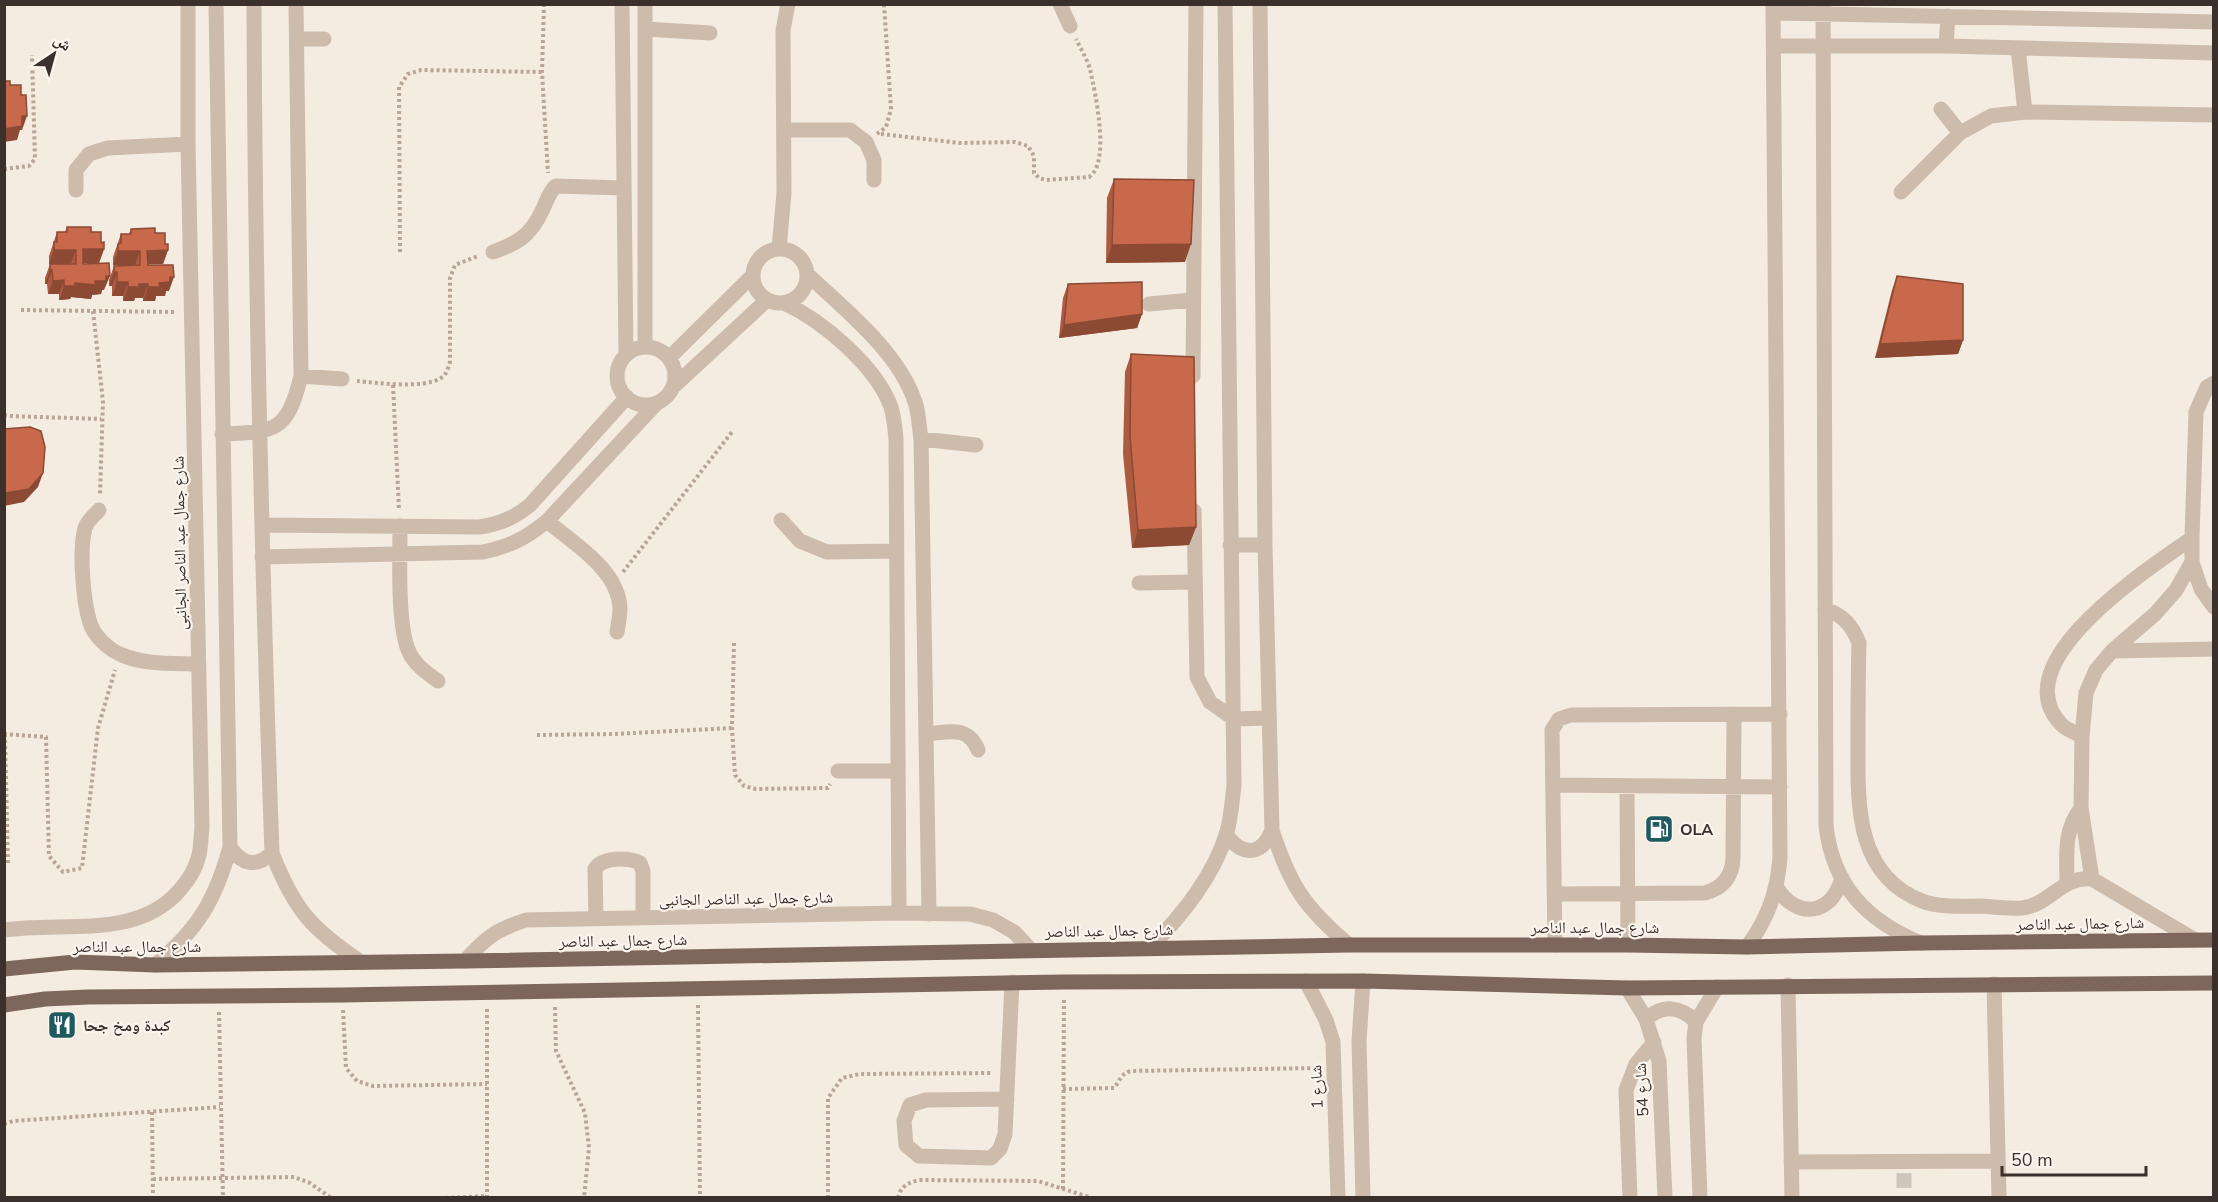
<svg xmlns="http://www.w3.org/2000/svg" width="2218" height="1202" font-family="'Nunito Sans','Noto Naskh Arabic',sans-serif">
<style>
.lines{fill:none;stroke-linecap:round;stroke-linejoin:round}
.minor-tunnel{stroke:#cfc6bd;stroke-width:15;stroke-dasharray:15 8;stroke-linecap:butt}
.path{stroke:#b9a596;stroke-width:4;stroke-dasharray:3 3;stroke-linecap:butt}
.minor{stroke:#cdbbac;stroke-width:15}
.major{stroke:#7d675c;stroke-width:15}
.wall{fill:#ac5a40}
.shaded-wall{fill:#8c4a34}
.building{fill:#c8694b;stroke:#8c4a34;stroke-width:1.5}
.labels{text-anchor:middle;stroke-width:4.5;stroke-linejoin:round;paint-order:stroke}
.street-label{font-size:16px;fill:#3b302b;stroke:#fbf5ee}
.poi-label{font-size:16px;font-weight:bold;fill:#3b302b;stroke:#fbf5ee;text-anchor:start}
</style>
<rect width="100%" height="100%" fill="#f4ebe1"/>
<g class="lines">
<path class="minor-tunnel" d="M1904,1173V1198"/>
<path class="path" d="M544,4L542,72L548,173
M877,134L886,127L891,109L884,4
M881,134L960,143L1015,142L1028,146L1034,156V173L1039,178L1046,180L1089,177C1111,163 1095,92 1090,69C1087,59 1081,49 1076,39
M4,169L29,166L35,159L32,55
M400,252L399,87L408,74L421,70L542,72
M21,310L177,312
M93,311L103,402L100,494
M357,381C377,383 424,389 441,378C447,374 448,368 450,362V278L455,265L478,256
M393,385L399,510
M4,415L10,416L101,419
M623,572L732,432
M734,643L732,728L735,775L744,786L756,789L828,788L830,784
M4,734L46,737L49,856L63,872L82,868L98,728L115,670
M5,734L8,866
M537,735L614,734L732,728
M698,1005L700,1198
M555,1007L556,1051L585,1113L589,1148L584,1198
M343,1010L346,1068L357,1081L373,1086L487,1084
M219,1012L223,1198
M1063,1089L1114,1088C1120,1081 1121,1073 1131,1071L1318,1068
M152,1112L153,1198
M4,1124L13,1121L220,1107
M153,1179L294,1177L310,1183L331,1198
M1063,1189L1064,997
M445,1198L487,1196
M487,1198V1008
M828,1198V1098L842,1078L860,1074L992,1073
M898,1198C901,1185 909,1182 921,1180L1038,1181L1092,1198"/>
<path class="minor" d="M254,4C255,288 262,570 272,853C294,909 311,929 361,962
M622,4L626,355
M645,4V347
M1060,4L1070,26
M1260,4L1265,545L1272,830C1290,885 1304,907 1349,945
M1823,4L1826,826C1833,886 1867,921 1921,943
M1773,13L2214,22
M645,29L710,33
M297,39H324
M1774,46H1946L2214,53
M1946,46L1948,16
M2018,48L2025,112
M1941,109L1960,133
M784,130H850L866,142L874,160V180
M76,190V170L89,154L108,148L188,144
M1901,192L1960,133L1991,116L2025,112L2214,115
M779,249L784,193L783,30L788,4
M753 276a27 27 0 1 1 54 0a27 27 0 1 1-54 0Z
M493,252C518,243 530,236 542,211C547,201 548,193 556,186L623,188
M807,274C844,309 899,352 915,402C919,413 919,427 921,439L929,914
M784,303C823,321 876,366 891,407C894,417 895,428 896,439L899,913
M1149,304L1192,300
M617 376a29 29 0 1 1 58 0a29 29 0 1 1-58 0Z
M669,358L753,275
M301,376L342,379
M1193,376L1196,4
M2214,383L2207,387L2196,412L2192,538V562L2201,589L2214,607
M673,387L767,300
M222,434C276,432 287,432 301,376L296,4
M921,439L976,445
M99,510C95,515 87,521 85,528C79,550 83,601 90,623C94,636 109,650 122,655C145,665 174,663 199,664
M1194,511L1197,677L1210,702L1234,719L1268,718
M781,520L800,541L827,552L896,551
M547,521C574,544 619,570 620,609C620,616 618,625 617,632
M262,525L479,527C500,524 514,518 530,505L627,397
M400,526C400,556 397,626 409,652C415,665 427,673 438,681
M1230,545H1265
M262,557L483,552C510,546 525,539 547,521L657,403
M1139,583L1194,582
M1825,609C1843,615 1852,625 1859,643C1858,675 1858,707 1858,739C1858,800 1853,874 1922,901C1940,908 1962,906 1981,906C1994,907 2009,909 2022,908C2050,905 2061,876 2092,879L2195,940
M2112,651L2214,649
M926,734C949,732 968,725 978,750
M2082,736C2076,733 2067,730 2062,725C2000,663 2150,568 2192,538
M838,771H898
M1553,785L1780,787
M1627,786L1628,945
M1226,834C1242,857 1262,856 1272,830
M230,847C242,865 256,868 272,853
M2092,879L2081,808L2082,736L2086,693L2096,670L2112,651L2155,614L2176,590L2192,562
M2067,884C2067,856 2063,831 2081,808
M1777,888C1797,920 1832,915 1842,878
M1554,894L1705,893C1723,888 1732,876 1733,859L1734,714
M596,919L595,869C602,857 628,857 640,863L643,871V918
M4,930C63,921 136,940 179,891C188,881 196,868 199,855C201,846 201,836 202,827L188,144V4
M1555,945L1552,730L1559,719L1571,715L1780,714
M1747,947C1768,918 1777,893 1780,858L1773,4
M1150,948C1182,915 1214,876 1227,832C1231,817 1232,801 1234,786L1225,4
M465,961C486,937 496,930 526,920L899,913L970,914L993,920L1014,932L1030,949
M155,965C198,929 215,901 230,847L216,4
M1306,981L1326,1020L1333,1042L1338,1198
M1363,981L1359,1041L1363,1198
M1994,984L1999,1198
M1788,985L1792,1198
M1627,988L1646,1019L1659,1061L1665,1198
M1646,1019C1663,1004 1681,1006 1696,1022
M1007,1099L926,1100L910,1105L904,1121L906,1145L919,1156L991,1158L1000,1149L1005,1134L1012,982
M1791,1162L1998,1161
M1630,1198L1626,1090L1636,1064L1654,1042
M1700,1198L1694,1038L1696,1022L1717,987"/>
<path class="major" d="M4,969L75,962L155,965L465,961L1349,945H1628L1747,947L1921,943L2214,940
M4,1005L45,999L88,997L342,995L1064,982L1363,981L1627,988L2214,983"/>
</g>
<path class="wall" d="M1114,179L1185,262L1106,263L1107,198Z
M67,227L91,232L101,243L104,249L99,263H83L104,290H102L101,294L92,295L91,299L71,297L70,299L59,300V294H48L47,284H45V278L50,264H71H49V256L57,232H65Z
M131,229L155,233L165,244L168,250L163,264H148L169,291H166L165,296H156L155,301H143V298H135L134,301H123V296H112V286H109V280L114,266L135,265H113V257L121,234H129Z
M1897,276L1963,340L1958,354L1875,358L1892,290Z
M1068,284L1142,314L1137,328L1059,338L1063,298Z
M1131,354L1196,527L1189,545L1132,548L1123,454L1125,372Z"/>
<path class="shaded-wall" d="M22,116H27L22,130H20L17,140L4,142V129Z
M1191,244L1185,262L1106,263L1112,245Z
M83,249H104L99,263H78Z
M54,250H76L71,263L49,264Z
M168,250L163,264H142L147,251Z
M118,251H140L135,265H113Z
M50,270H52L47,284H45Z
M114,272H117L112,286H109Z
M106,276H110L104,290H102L101,294L92,295L91,299L71,297L70,299L59,300L64,286L75,283L95,281Z
M170,277H174L169,291H166L165,296H156L155,301H143L148,287L159,283Z
M64,280L59,294H48L53,281Z
M117,282H128L123,296H112Z
M139,284H148L143,298H135L134,301H123L128,287Z
M1142,314L1137,328L1059,338L1064,325Z
M1963,340L1958,354L1875,358L1880,344Z
M43,473L38,487L24,502L4,506V497L6,493Z
M1196,527L1189,545L1132,548L1138,530Z"/>
<path class="building" d="M4,81H10V85H21V95H26L27,116H22V126L4,129Z
M1114,179L1194,180L1191,244L1112,245Z
M67,227H91V232H101V243L104,242V249H83V264L109,263L110,276H106V281H95L96,285L75,283V286H64V280L53,281L52,270H50V264H76V250H54V242H57V232H67Z
M155,228V233H165V244H168V250L147,251L148,265H173L174,277H170V282L159,283L160,287H148V284H139V287H128V282H117V272H114V266L140,265V251H118V244L121,243V234H131V229Z
M1897,276L1963,284V340L1880,344Z
M1142,282V314L1064,325L1068,284Z
M1131,354L1194,357L1196,527L1138,530L1130,436Z
M30,427L41,431L45,447L43,473L29,489L6,493L4,492V429Z"/>
<defs>
<g id="fuel-square" transform="scale(1.5)"><rect x="-9" y="-9" width="18" height="18" rx="4" fill="#1f5a5e" stroke="#fbf5ee"/><path d="M-5.5-6h7V0h2V4h1.3V-2.5L3-4.5l.8-.8L6-3V5H2.5V1h-1V6h-7ZM-4.2-4.7v3.2H.2V-4.7Z" fill="#fff"/></g>
<g id="restaurant-square" transform="scale(1.5)"><rect x="-9" y="-9" width="18" height="18" rx="4" fill="#1f5a5e" stroke="#fbf5ee"/><path d="M-5-6h1v4h1v-4h1v4h1v-4h1v5L-1.5 .5V6h-2V.5L-5-1ZM5-6V6H3V1.5H1.5Q1.5-4 5-6Z" fill="#fff"/></g>
</defs>
<g fill-rule="evenodd">
<use href="#fuel-square" x="1659" y="829"/>
<use href="#restaurant-square" x="62" y="1025"/>
</g>
<g class="labels">
<g class="street-label">
<text transform="translate(179 543) rotate(-91)" y="6">شارع جمال عبد الناصر الجانبى</text>
<text transform="translate(746 898) rotate(-1)" y="6">شارع جمال عبد الناصر الجانبى</text>
<text transform="translate(2080 923) rotate(-1)" y="6">شارع جمال عبد الناصر</text>
<text x="1595" y="933">شارع جمال عبد الناصر</text>
<text transform="translate(1109 930) rotate(-1)" y="6">شارع جمال عبد الناصر</text>
<text transform="translate(623 940) rotate(-1)" y="6">شارع جمال عبد الناصر</text>
<text x="137" y="952">شارع جمال عبد الناصر</text>
<text transform="translate(1316 1087) rotate(-92)" y="6">شارع 1</text>
<text transform="translate(1641 1090) rotate(-93)" y="6">شارع 54</text>
</g>
<g class="poi-label">
<text x="1680" y="835">OLA</text>
<text x="83" y="1031">كبدة ومخ جحا</text>
</g>
</g>
<rect width="2218" height="1202" fill="none" stroke="#3b302b" stroke-width="12"/>
<g transform="translate(54 54) rotate(36)" stroke="#fbf5ee" stroke-width="4.5" paint-order="stroke">
<path d="M0-4.5L10 22L0 15L-10 22Z" fill="#3b302b"/>
<text y="-9" font-size="16" font-weight="bold" text-anchor="middle" fill="#3b302b">ش</text>
</g>
<path d="M2002 1166v9h144v-9" fill="none" stroke="#3b302b" stroke-width="3"/>
<text x="2011" y="1166" font-size="18" fill="#3b302b" stroke="#fbf5ee" stroke-width="4.5" paint-order="stroke">50 m</text>
</svg>
